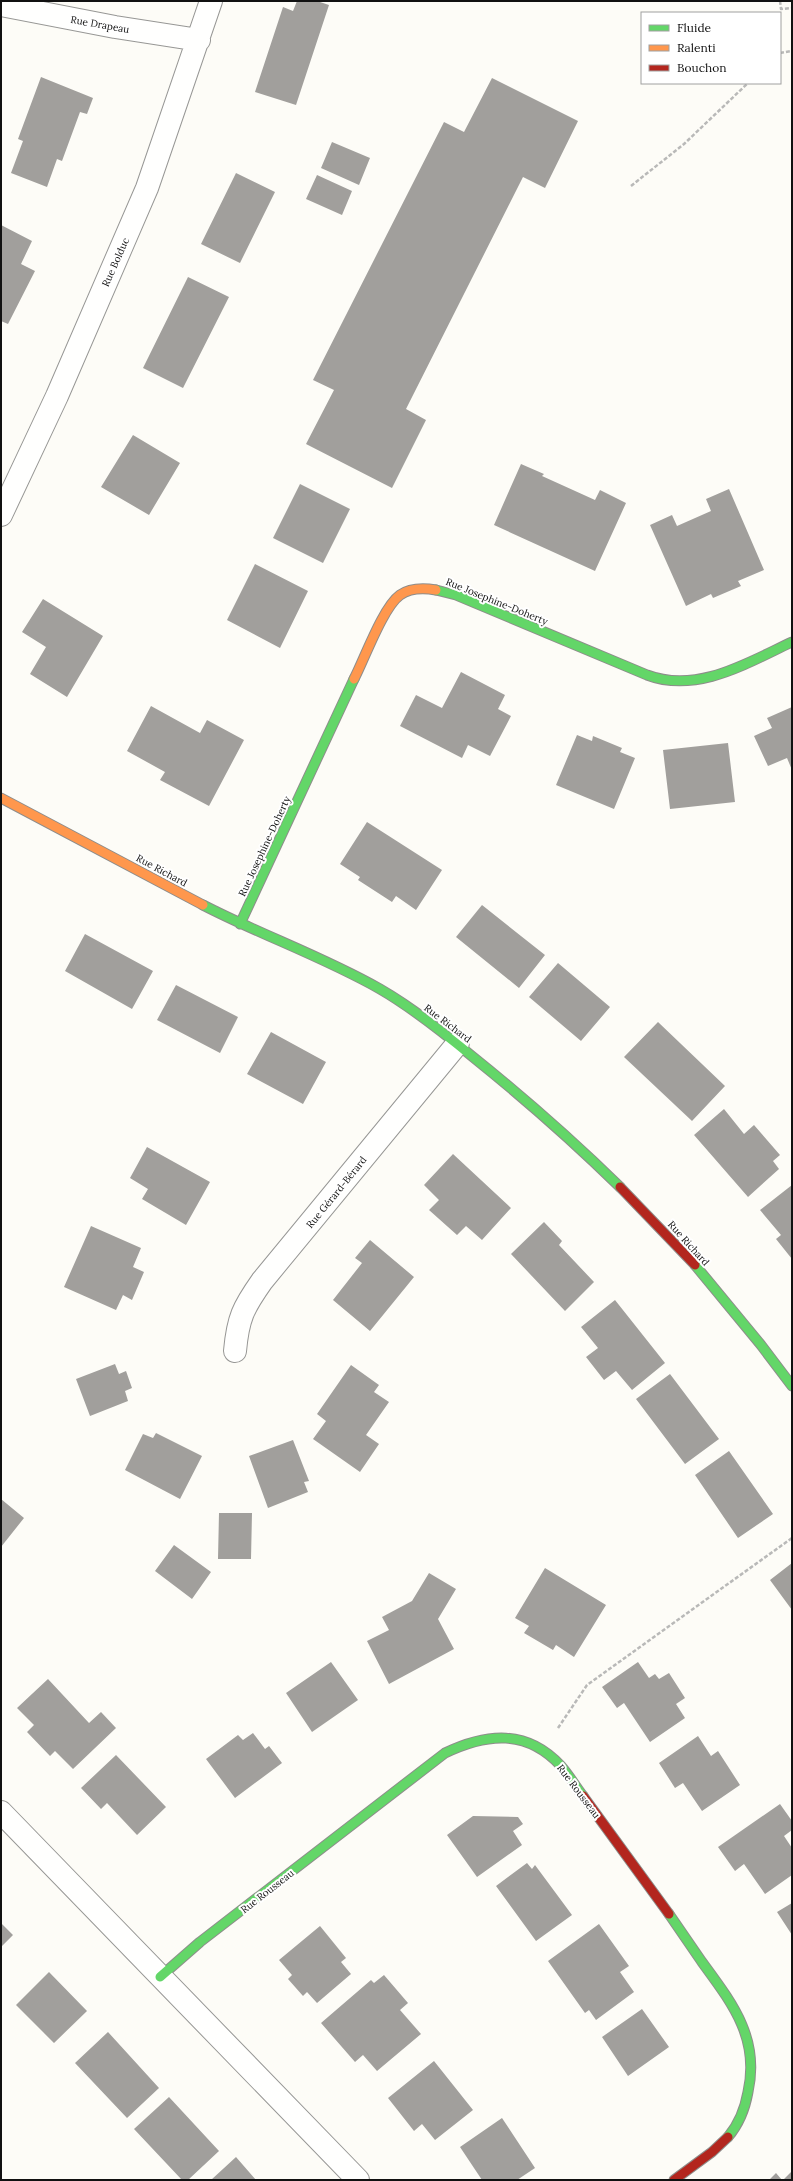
<svg xmlns="http://www.w3.org/2000/svg" width="793" height="2181" font-family="Lora,serif">
<style>
.building{fill:#a19f9c}
.lines{fill:none;stroke-linecap:round;stroke-linejoin:round}
.street-casing{stroke:#979795;stroke-width:24}
.fast-casing{stroke:#8e8d8b;stroke-width:11}
.slow-casing{stroke:#8e8d8b;stroke-width:11}
.jam-casing{stroke:#8e8d8b;stroke-width:11}
.path{stroke:#b9b9b8;stroke-width:2.5;stroke-dasharray:4 2;stroke-linecap:butt}
.street{stroke:#fffffe;stroke-width:22}
.fast{stroke:#63d668;stroke-width:9}
.slow{stroke:#ff974d;stroke-width:9}
.jam{stroke:#b3261e;stroke-width:9}
.labels{text-anchor:middle;stroke-width:4;stroke-linejoin:round;paint-order:stroke}
.street-label{font-size:10px;fill:#111;stroke:#fff}
</style>
<rect width="100%" height="100%" fill="#fdfcf7"/>
<path class="building" d="M297,1H317L329,5L296,105L255,92L283,7L293,11Z
M41,77L93,98L87,114L80,112L62,161L57,159L47,187L11,173L23,141L18,139Z
M492,78L578,121L545,188L523,177L406,409L426,420L392,488L306,444L334,390L313,380L444,122L464,132Z
M332,142L370,158L359,185L321,168Z
M236,173L275,192L240,263L201,244Z
M317,175L352,191L342,215L306,199Z
M1,225L32,241L21,264L35,271L8,324L1,321Z
M188,277L229,297L183,388L143,368Z
M133,435L180,463L149,515L101,487Z
M521,464L544,474L542,476L595,500L600,490L626,503L595,571L494,525Z
M300,484L350,509L323,563L273,538Z
M729,489L764,570L738,581L741,586L713,598L711,594L686,606L650,525L672,515L677,526L711,511L706,499Z
M255,564L308,591L280,648L227,620Z
M43,599L103,636L67,697L30,674L46,647L22,632Z
M461,672L505,695L498,709L511,716L490,756L468,745L462,758L400,726L416,695L442,708Z
M151,706L200,733L207,720L244,740L209,806L160,780L165,772L127,751Z
M792,707V770L787,758L768,766L754,736L772,728L767,718Z
M577,735L592,741L593,736L622,748L620,752L635,758L614,809L556,785Z
M728,743L735,802L670,809L663,750Z
M367,822L442,870L416,910L396,896L392,902L358,880L360,877L340,864Z
M482,905L545,955L519,988L456,937Z
M85,934L153,971L132,1009L65,971Z
M558,963L610,1007L581,1041L529,997Z
M176,985L238,1017L220,1053L157,1020Z
M658,1022L725,1086L692,1121L624,1057Z
M271,1032L326,1062L303,1104L247,1074Z
M724,1109L744,1134L754,1125L780,1155L773,1161L779,1169L748,1197L694,1135Z
M147,1147L210,1182L186,1225L142,1199L148,1189L130,1178Z
M453,1154L511,1208L482,1240L466,1226L457,1235L429,1210L439,1200L424,1185Z
M792,1185V1259L776,1239L781,1235L760,1210Z
M544,1222L562,1241L559,1245L594,1282L565,1311L511,1254Z
M91,1226L141,1248L133,1267L144,1272L132,1300L123,1295L116,1310L64,1287Z
M370,1240L414,1277L370,1331L333,1300L362,1263L355,1258Z
M615,1300L665,1363L632,1390L616,1371L604,1380L586,1357L598,1348L581,1327Z
M115,1364L119,1374L126,1371L132,1388L125,1391L128,1401L90,1416L76,1379Z
M351,1365L379,1385L374,1392L389,1402L366,1435L379,1444L360,1472L313,1439L326,1421L317,1414Z
M670,1374L719,1439L685,1464L636,1399Z
M156,1433L202,1456L180,1499L125,1470L143,1434L153,1438Z
M293,1440L309,1481L304,1482L308,1492L268,1508L249,1456Z
M729,1451L773,1514L738,1538L695,1475Z
M1,1499L24,1518L1,1547Z
M219,1513H252L251,1559H218Z
M174,1545L211,1572L192,1599L155,1571Z
M792,1563V1610L770,1580Z
M545,1568L606,1605L574,1657L556,1645L553,1650L524,1633L529,1626L515,1618Z
M429,1573L456,1589L438,1619L454,1649L389,1684L367,1641L389,1630L382,1617L412,1601Z
M331,1662L358,1700L312,1732L286,1693Z
M638,1662L649,1678L655,1674L659,1679L669,1673L685,1698L676,1704L685,1718L650,1742L624,1703L617,1708L602,1687Z
M48,1679L89,1723L101,1712L116,1728L73,1769L55,1751L50,1756L27,1732L34,1725L17,1708Z
M253,1733L265,1749L269,1746L282,1763L235,1798L206,1759L238,1735L243,1740Z
M698,1736L711,1756L718,1751L740,1785L702,1811L683,1783L675,1788L659,1763Z
M116,1755L166,1807L137,1835L107,1803L101,1809L81,1788Z
M780,1804L792,1821V1830L784,1836L792,1848V1875L765,1894L744,1864L735,1871L718,1847Z
M473,1816L518,1817L523,1824L513,1831L522,1845L477,1877L447,1835Z
M527,1863L532,1869L535,1865L572,1915L536,1941L496,1886Z
M792,1903V1935L777,1912Z
M1,1923L13,1935L1,1947Z
M599,1924L629,1966L620,1972L634,1992L596,2020L589,2010L585,2013L548,1961Z
M320,1926L346,1958L341,1962L351,1974L317,2003L307,1992L303,1996L288,1979L292,1975L279,1960Z
M49,1972L87,2011L54,2043L16,2005Z
M384,1975L408,2003L400,2010L421,2034L377,2071L363,2055L355,2062L321,2023L371,1980L374,1983Z
M642,2009L669,2047L628,2076L602,2037Z
M108,2032L159,2088L127,2118L75,2063Z
M434,2061L473,2110L435,2140L422,2124L414,2131L388,2098Z
M169,2097L219,2151L188,2180H182L134,2129Z
M502,2118L535,2168L517,2180H482L460,2147Z
M236,2157L256,2180H211Z
M792,2171V2180H783Z
M776,2173L782,2180H769Z"/>
<g class="lines">
<g class="street-casing">
<path id="street" d="M1,5L115,27L199,40
M1,515L57,396L147,188L211,1
M235,1351C238,1318 243,1308 262,1281L458,1043
M1,1812L358,2180"/>
</g>
<g class="fast-casing">
<path id="fast" d="M436,590L456,595L647,675C697,694 747,663 792,642
M203,905C261,935 324,957 380,989C413,1008 444,1033 473,1057C524,1098 573,1141 620,1187
M240,924L354,679
M695,1265L761,1345L792,1386
M669,1914C680,1930 691,1946 702,1962C732,2003 760,2038 748,2092C745,2109 739,2124 728,2137
M160,1977L200,1942L445,1753C487,1733 527,1729 561,1766C569,1775 576,1787 583,1796"/>
</g>
<g class="slow-casing">
<path id="slow" d="M354,679C364,660 383,607 400,595C410,588 424,588 436,590
M1,798L203,905"/>
</g>
<g class="jam-casing">
<path id="jam" d="M620,1187L695,1265
M583,1796L669,1914
M674,2180L712,2152L728,2137"/>
</g>
<path class="path" d="M780,1L781,9L792,8
M780,53L792,51
M631,186L684,144L748,83
M558,1728L587,1685L792,1538"/>
<use href="#street" class="street"/>
<use href="#fast" class="fast"/>
<use href="#slow" class="slow"/>
<use href="#jam" class="jam"/>
</g>
<g class="labels">
<g class="street-label">
<text transform="translate(100 24) rotate(10)" y="4">Rue Drapeau</text>
<text transform="translate(115 262) rotate(-66)" y="4">Rue Bolduc</text>
<text transform="translate(497 601) rotate(22)" y="4">Rue Josephine-Doherty</text>
<text transform="translate(264 846) rotate(-65)" y="4">Rue Josephine-Doherty</text>
<text transform="translate(162 870) rotate(28)" y="4">Rue Richard</text>
<text transform="translate(448 1023) rotate(37)" y="4">Rue Richard</text>
<text transform="translate(336 1192) rotate(-51)" y="4">Rue Gérard-Bérard</text>
<text transform="translate(689 1243) rotate(48)" y="4">Rue Richard</text>
<text transform="translate(579 1791) rotate(53)" y="4">Rue Rousseau</text>
<text transform="translate(267 1891) rotate(-38)" y="4">Rue Rousseau</text>
</g>
</g>
<rect width="793" height="2181" fill="none" stroke="#111111" stroke-width="4"/>
<rect x="641" y="12" width="140" height="72" fill="#ffffff" stroke="#a0a0a0"/>
<rect x="649" y="25" width="20" height="6" fill="#63d668" stroke="#a0a0a0"/>
<text x="677" y="32" font-size="12" fill="#111111">Fluide</text>
<rect x="649" y="45" width="20" height="6" fill="#ff974d" stroke="#a0a0a0"/>
<text x="677" y="52" font-size="12" fill="#111111">Ralenti</text>
<rect x="649" y="65" width="20" height="6" fill="#b3261e" stroke="#a0a0a0"/>
<text x="677" y="72" font-size="12" fill="#111111">Bouchon</text>
</svg>
